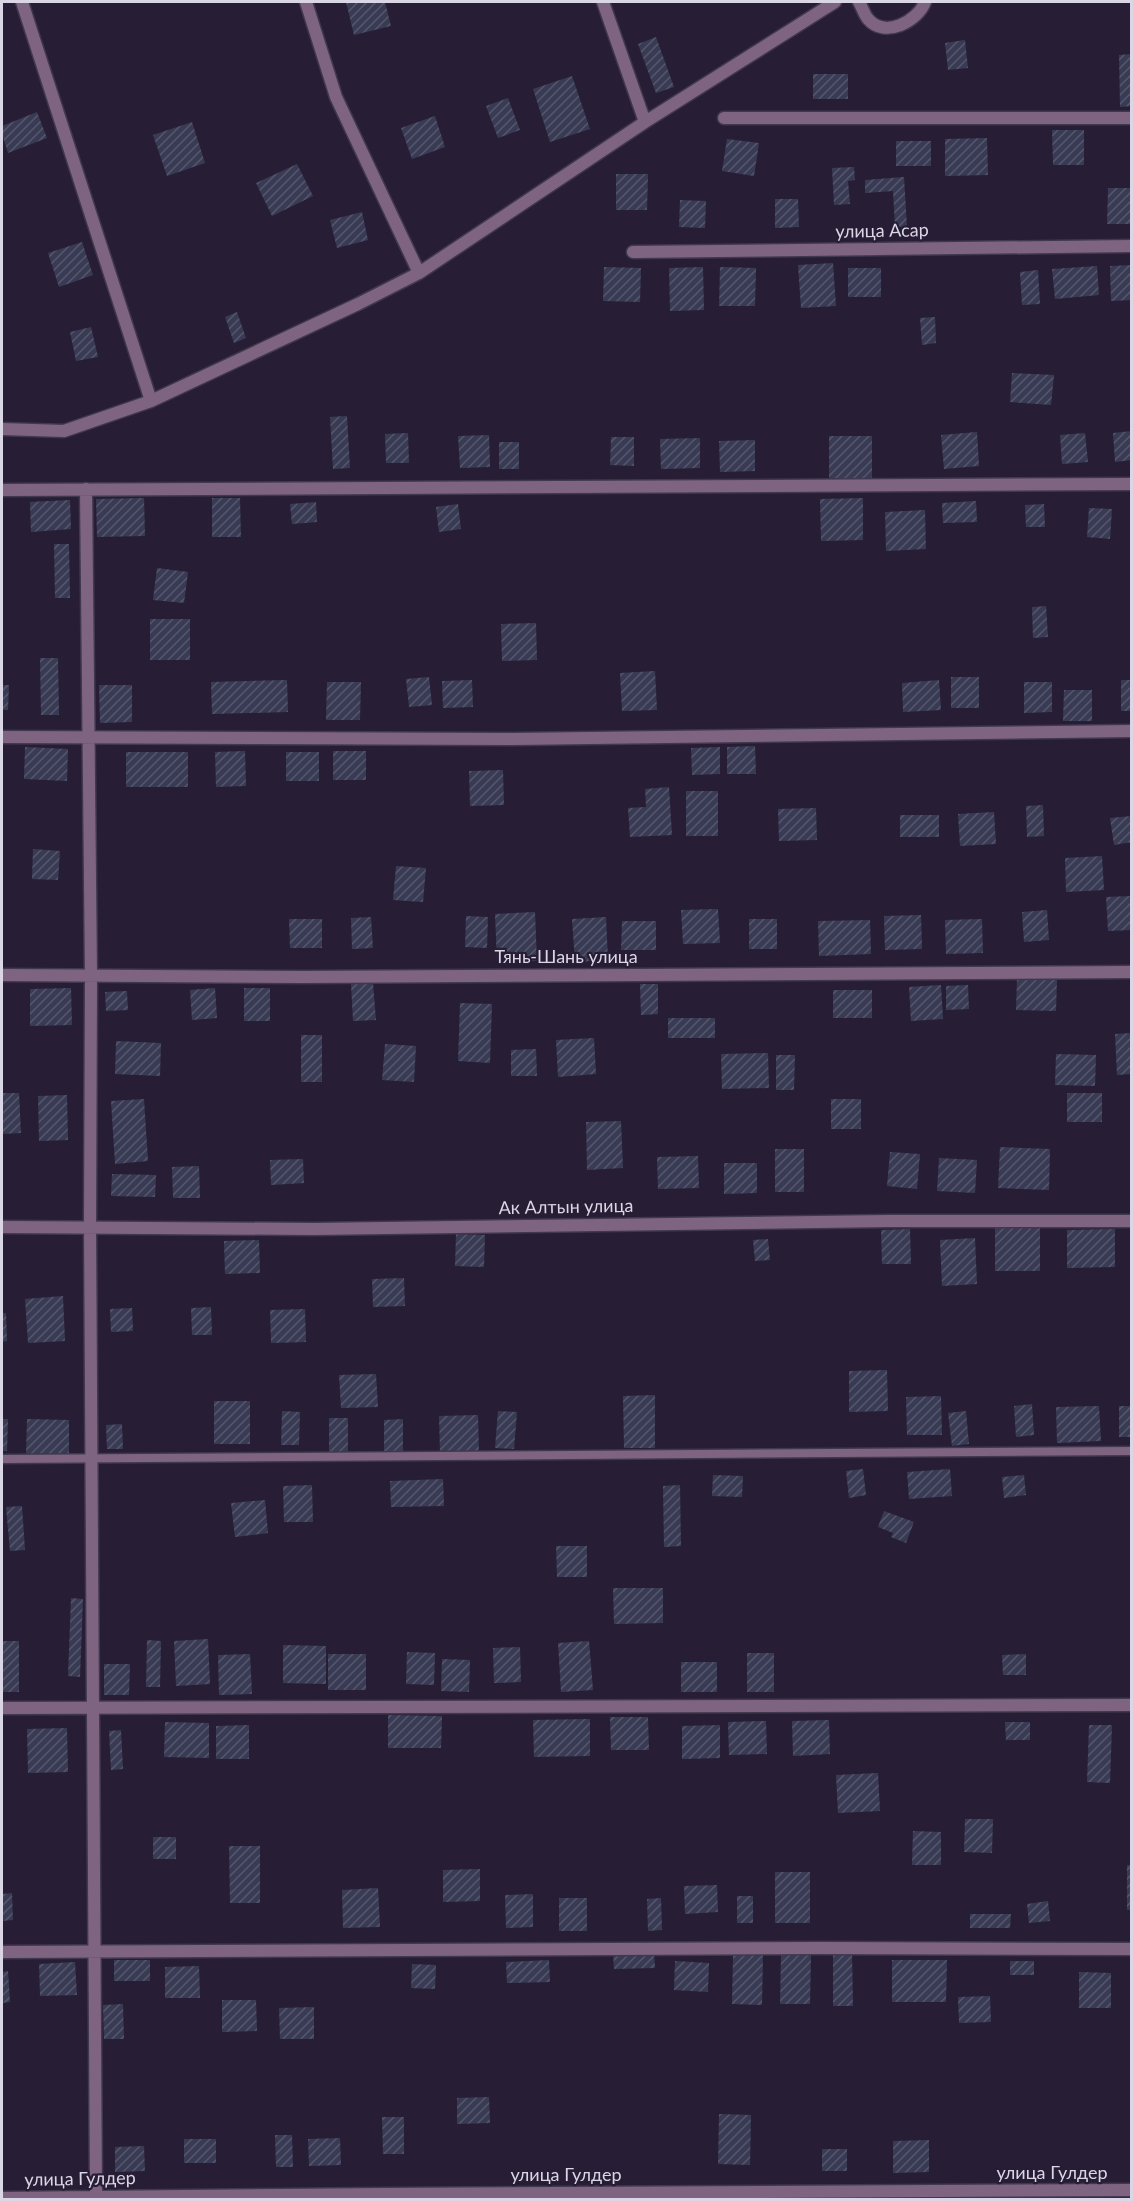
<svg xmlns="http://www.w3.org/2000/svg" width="1133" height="2201" font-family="Lato,sans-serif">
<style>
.building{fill:url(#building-hatch)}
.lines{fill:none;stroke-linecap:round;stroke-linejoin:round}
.lane-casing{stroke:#40384e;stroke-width:11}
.street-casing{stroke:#40384e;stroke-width:15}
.lane{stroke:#7f6482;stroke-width:8}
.street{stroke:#7f6482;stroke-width:12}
.labels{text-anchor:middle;stroke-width:4.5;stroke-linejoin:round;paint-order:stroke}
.street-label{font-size:18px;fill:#dbd6e6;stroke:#271e35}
</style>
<defs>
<pattern id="building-hatch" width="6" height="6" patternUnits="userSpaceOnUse" patternTransform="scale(1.5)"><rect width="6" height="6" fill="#393b55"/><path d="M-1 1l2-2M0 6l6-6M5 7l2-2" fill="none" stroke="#55576d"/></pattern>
</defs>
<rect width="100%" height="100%" fill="#271e35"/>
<path class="building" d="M346,2H385L391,26L354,35Z
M656,37L674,87L656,93L638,44Z
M965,40L968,68L948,70L945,43Z
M1132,54V106L1120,107L1119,55Z
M813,74H848V99H813Z
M572,76L590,129L550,142L533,89Z
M508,98L520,130L498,138L486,106Z
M37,112L47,138L8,153L2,134V126Z
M435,116L445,147L412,159L401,128Z
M192,122L205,163L167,176L153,135Z
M1052,130H1084V165H1053Z
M987,138L988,175L945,176V139Z
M727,139L759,143L754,176L722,171Z
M896,141H931V166H896Z
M297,164L313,196L272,216L256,183Z
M854,167L855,180L848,181L850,204L834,205L832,168Z
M616,174H648L647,210H616Z
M904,177L907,227H895L893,191L865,193V180Z
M1108,188H1132V224H1107Z
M775,199H798L799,227L775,228Z
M680,200L706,201L705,228L679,227Z
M362,212L368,240L337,248L330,220Z
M82,242L93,275L59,287L48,253Z
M833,263L836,306L801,308L798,265Z
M1132,265V300L1111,301L1110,266Z
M1097,266L1099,295L1055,299L1052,269Z
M604,267L641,268L640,302L603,301Z
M703,267L704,310L670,311L669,268Z
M720,267L756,268L755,306H719Z
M848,268H881V297H848Z
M1038,270L1040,304L1022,305L1020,272Z
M237,312L246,338L234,343L225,317Z
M935,317L936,343L922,345L920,318Z
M91,327L98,357L76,361L70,332Z
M1012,373L1054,375L1051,405L1010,402Z
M347,416L350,468L333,469L330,417Z
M1132,431V460L1115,462L1113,433Z
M977,432L979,466L944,469L941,435Z
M408,433L409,463H386L385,434Z
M1085,433L1088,462L1062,464L1060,435Z
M489,435L490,467L460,468L458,436Z
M829,436H872V478H829Z
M611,437H634V466L610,465Z
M700,438V468L661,469L660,439Z
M755,440V471L720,472L719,441Z
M499,442H519V469H499Z
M144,498L145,536L97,537L96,499Z
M212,498H240L241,537H212Z
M863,498V540L821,541L820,499Z
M70,500L71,529L31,532L30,502Z
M976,501L977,522L943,523L942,503Z
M316,502L317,522L292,524L290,504Z
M458,504L461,529L439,532L436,507Z
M1044,504L1045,527H1026L1025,505Z
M1089,508L1112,509L1110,539L1087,537Z
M925,510L926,549L886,551L885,512Z
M54,544H69L70,598H55Z
M157,568L188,572L184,603L153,600Z
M1046,606L1048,637L1033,638L1032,607Z
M150,619H190V660H150Z
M536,623L537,660L502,661L501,624Z
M40,658H58L59,715H41Z
M655,671L657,710L622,711L620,673Z
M429,677L432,705L409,707L406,679Z
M951,677H979V708H951Z
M287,680L288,712L212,714L211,682Z
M472,680L473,707L443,708L442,681Z
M939,680L941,710L903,712L902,683Z
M1121,680H1132V711H1121Z
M327,682H361L360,720H326Z
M1024,682H1052V712L1024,713Z
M2,685H9L8,710H2Z
M99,685H132V722L100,723Z
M1064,690H1092V721H1063Z
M755,746L756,774H727V747Z
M25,747L68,749L67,781L24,779Z
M720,747V774L692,775L691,748Z
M245,751L246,786L216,787L215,752Z
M333,751H366V780H333Z
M126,752H188V787H126Z
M286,752H319V781H286Z
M503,770L504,805L470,806L469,771Z
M669,787L672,835L630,837L628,808L646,807L645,789Z
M686,791H718V836H686Z
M1043,805L1044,836L1027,837L1026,806Z
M816,808L817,840L779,841L778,809Z
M994,812L996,844L960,846L958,814Z
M900,815H939V837H900Z
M1132,816V842L1114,845L1110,818Z
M33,849L60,851L58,880L32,879Z
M1102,856L1104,890L1066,892L1065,858Z
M396,866L426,868L423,902L393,900Z
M1132,896V930L1108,931L1106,897Z
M718,909L720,943L683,944L681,910Z
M1047,910L1049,940L1024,942L1022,912Z
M535,912L537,961L497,962L495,914Z
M921,915L922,949L885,950L884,916Z
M466,916L488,917L487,948L465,947Z
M371,917L373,948L352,949L351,918Z
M606,917L608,960L575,962L572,919Z
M289,919H322V948H290Z
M749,919H777V949H749Z
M982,919L983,953L946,954L945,920Z
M870,920L871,954L819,956L818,921Z
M622,921H656V950H621Z
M1017,979L1057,980L1056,1011L1016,1010Z
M373,983L376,1020L353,1021L351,984Z
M640,984H658V1014L641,1015Z
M941,985L943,1019L911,1021L909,987Z
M968,985L969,1009L946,1010V986Z
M71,988L72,1025L30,1026V989Z
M215,988L217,1018L192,1020L190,990Z
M244,988H270V1021H244Z
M833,990H872V1018H833Z
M127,991L128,1010L106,1011L105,992Z
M460,1003L492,1004L490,1063L458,1061Z
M668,1018H715V1038H668Z
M1132,1033V1074L1117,1075L1115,1034Z
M301,1035H322V1082H301Z
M594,1038L596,1074L558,1077L556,1040Z
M116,1041L161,1043L160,1076L115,1074Z
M385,1044L416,1046L414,1082L382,1080Z
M536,1049L537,1076H511V1050Z
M768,1053L769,1088L722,1089L721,1054Z
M1056,1054L1096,1055L1095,1086L1055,1085Z
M776,1055H795L794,1090H776Z
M2,1093H19L21,1133L2,1134Z
M1067,1093H1102V1122H1067Z
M67,1095L68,1140L39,1141L38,1096Z
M144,1099L148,1161L115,1164L111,1101Z
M831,1099H861V1129H831Z
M621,1121L623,1168L587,1170L586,1122Z
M1000,1147L1050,1149L1049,1190L998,1188Z
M775,1149H804V1192H775Z
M890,1152L920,1154L917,1189L887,1186Z
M698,1156L699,1188L658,1189L657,1157Z
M939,1158L977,1160L975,1193L937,1191Z
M303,1159L304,1183L271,1185L270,1160Z
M724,1163H757V1193L724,1194Z
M199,1166L200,1198H173L172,1167Z
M112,1174L156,1175L155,1197L111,1196Z
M995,1226H1040V1271H995Z
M910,1229L911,1264H882L881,1230Z
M1115,1229V1267L1067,1268V1230Z
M456,1234L485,1235L484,1267L455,1266Z
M975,1238L977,1284L942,1286L940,1240Z
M768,1239L770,1260L755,1261L753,1240Z
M259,1240L260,1273L225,1274L224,1241Z
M404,1278L405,1306L373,1307L372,1279Z
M63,1296L65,1341L28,1343L25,1299Z
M211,1307L212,1335H192L191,1308Z
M132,1308L133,1331L111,1332L110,1309Z
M305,1309L306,1342L271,1343L270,1310Z
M2,1313H6L7,1341L2,1342Z
M887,1370L888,1411L849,1412V1371Z
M376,1374L378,1407L341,1408L339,1375Z
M655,1395V1448H624L623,1396Z
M941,1396L942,1435H907L906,1397Z
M214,1401H250V1444H214Z
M1032,1404L1034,1435L1016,1437L1014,1406Z
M1099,1406L1101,1441L1057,1443L1056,1407Z
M1119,1406H1132V1437H1119Z
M282,1411L300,1412L299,1445H281Z
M498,1411L517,1412L514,1449L495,1448Z
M966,1411L969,1444L952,1446L948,1413Z
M478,1415L479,1453L440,1454L439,1416Z
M329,1418H348V1455H329Z
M2,1419H8L7,1451H2Z
M27,1419L69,1420V1455L26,1454Z
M403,1419V1454L384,1455V1420Z
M122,1424L123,1449H107L106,1425Z
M863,1469L866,1495L849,1498L846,1471Z
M950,1469L952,1496L909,1499L907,1472Z
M713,1475L743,1476L742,1497L712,1496Z
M1024,1475L1026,1495L1004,1498L1002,1477Z
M443,1479L444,1506L391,1507L390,1481Z
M312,1485L313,1522H284L283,1486Z
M680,1485L681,1546L664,1547L663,1486Z
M265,1500L268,1533L235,1537L231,1503Z
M22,1506L25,1550L10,1551L6,1507Z
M884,1511L914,1522L906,1543L891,1537L893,1533L878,1527Z
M556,1546H587V1577H557Z
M613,1588H663V1623L614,1624Z
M71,1598L83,1599L80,1677L68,1676Z
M208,1639L210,1684L176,1686L174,1641Z
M147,1640L161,1641L160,1687H146Z
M2,1641H19V1692H2Z
M589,1641L593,1690L561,1692L558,1643Z
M283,1645L326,1646V1684L283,1683Z
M520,1647L521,1682L494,1683L493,1648Z
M407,1652L435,1653L434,1685L406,1684Z
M747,1653H774V1692H747Z
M250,1654L252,1694L219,1695L218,1655Z
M328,1654H366V1690H328Z
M1026,1654V1675H1003L1002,1655Z
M442,1659L470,1660L469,1692L441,1691Z
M681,1662H717V1692H681Z
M104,1664H130L129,1695H104Z
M388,1715L442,1716L441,1748H388Z
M610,1717H648L649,1750H611Z
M590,1719V1756L534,1757L533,1720Z
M829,1720L830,1754L793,1756L792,1721Z
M766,1721L767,1754L729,1755L728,1722Z
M165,1722L209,1723V1758L164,1757Z
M1005,1722H1030V1740H1006Z
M249,1725V1759H216V1726Z
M720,1725V1758L682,1759V1726Z
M1089,1725H1112L1110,1783L1087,1782Z
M67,1728L68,1772L28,1773L27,1729Z
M121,1730L123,1769L111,1770L109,1731Z
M878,1773L880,1811L838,1813L836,1775Z
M965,1819H993L992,1853L964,1852Z
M913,1831L941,1832V1865H912Z
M153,1837H176V1859H153Z
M229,1846H260V1903H230Z
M1127,1865H1132V1910H1127Z
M480,1869V1901L443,1902V1870Z
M775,1872H810V1923H775Z
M717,1885L718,1912L685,1914L684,1886Z
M378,1888L380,1927L343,1928L342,1890Z
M12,1893L13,1920L2,1921V1894Z
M533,1894V1927L506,1928L505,1895Z
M737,1896H753V1923H737Z
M559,1898H587V1931H559Z
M661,1898L662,1930L648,1931L647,1899Z
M1048,1901L1050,1921L1029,1923L1027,1904Z
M970,1914H1011L1010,1928H970Z
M654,1952L655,1968L614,1969L613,1954Z
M833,1953H852L853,2006H833Z
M733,1955H763L762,2005L732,2004Z
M781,1955H811L810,2004H780Z
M114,1960H150V1981H114Z
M549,1960L550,1982L507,1983L506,1962Z
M892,1960H947L946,2002H892Z
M675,1961L709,1963L708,1992L674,1990Z
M1010,1961H1034V1975H1010Z
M75,1962L77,1995L40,1996L39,1964Z
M412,1964L436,1965L435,1989L411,1988Z
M199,1966L200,1998H165V1967Z
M8,1971L10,2002L2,2003V1972Z
M1079,1972L1111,1973V2008H1079Z
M990,1996L991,2022L959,2023L958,1997Z
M222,2000H256L257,2031L222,2032Z
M123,2004L124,2039H104L103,2005Z
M314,2007V2039H280L279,2008Z
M489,2097L490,2123L457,2124V2098Z
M719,2114L751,2115L750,2165L718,2164Z
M382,2117H404V2154H383Z
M275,2135H292L293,2167H276Z
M340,2138L341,2165L309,2166L308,2139Z
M184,2139H216V2163H184Z
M929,2140V2172L893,2173V2141Z
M144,2146L145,2171L115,2172V2147Z
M822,2149H847V2171H822Z"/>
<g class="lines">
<g class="lane-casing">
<path id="lane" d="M2,1459L1132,1451"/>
</g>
<g class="street-casing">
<path id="street" d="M22,2L151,401
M306,2L336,97L419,273
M603,2L645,122
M859,2C862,7 864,14 868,19C885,39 918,21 925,2
M724,118H1132
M633,252L1132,246
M2,429L64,431L151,401L358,304L419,273L645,122L835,2
M86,489L91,976L90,1227L96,2197
M2,490L1132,484
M2,737L513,739L1132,731
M2,975L303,977L1132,972
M2,1227L314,1229L888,1221H1132
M2,1708L1132,1705
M2,1952L821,1948L1132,1949
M2,2198L384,2194L1132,2190"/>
</g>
<use href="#lane" class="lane"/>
<use href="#street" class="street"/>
</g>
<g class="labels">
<g class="street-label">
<text transform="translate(882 231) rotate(-1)" y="6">улица Асар</text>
<text x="566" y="963">Тянь-Шань улица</text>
<text transform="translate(566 1207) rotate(-1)" y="6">Ак Алтын улица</text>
<text x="1052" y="2179">улица Гулдер</text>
<text x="566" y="2181">улица Гулдер</text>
<text transform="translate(80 2179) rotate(-1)" y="6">улица Гулдер</text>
</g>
</g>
<rect width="1133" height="2201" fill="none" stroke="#dbd6e6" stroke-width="6"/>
</svg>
